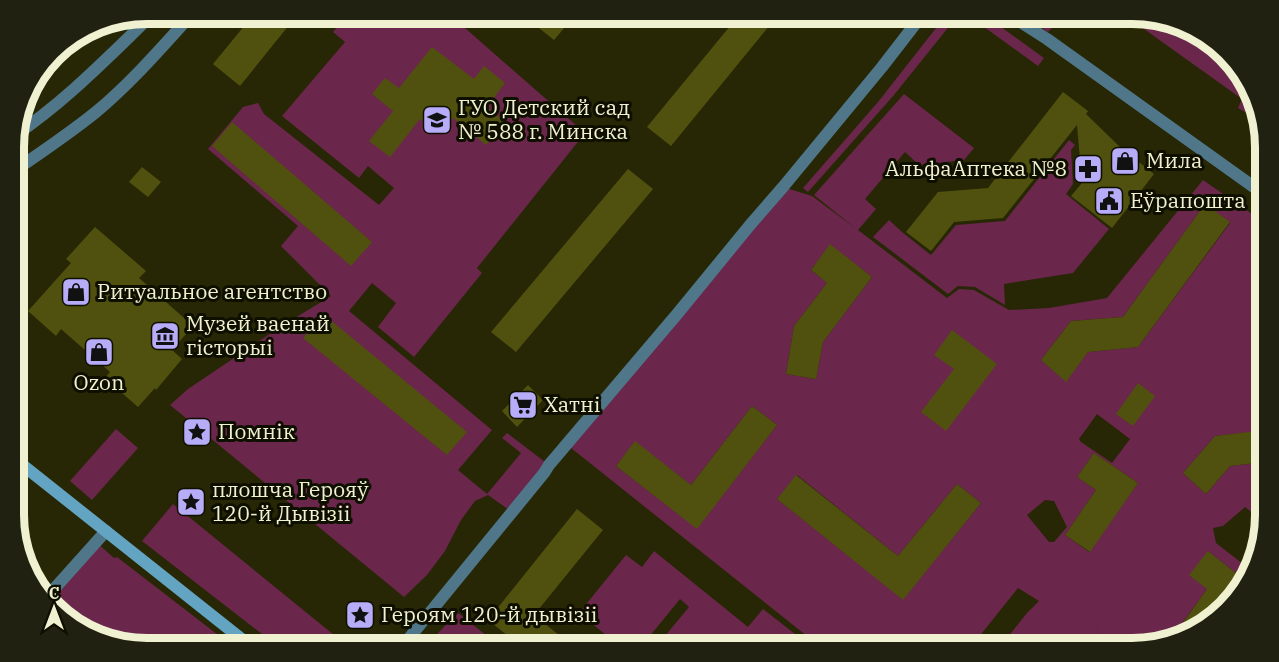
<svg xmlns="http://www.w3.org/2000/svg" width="1279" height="662" font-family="'IBM Plex Serif',serif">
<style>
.green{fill:#6a264b;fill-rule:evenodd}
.building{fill:#51510f}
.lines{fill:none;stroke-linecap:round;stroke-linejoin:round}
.street{stroke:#4f7689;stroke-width:12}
.secondary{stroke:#64a4c3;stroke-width:12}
.labels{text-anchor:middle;stroke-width:6;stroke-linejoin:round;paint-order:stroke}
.poi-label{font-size:21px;fill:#eff1d1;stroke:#0f0f00;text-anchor:start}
.rim{fill:none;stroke:#eff1d1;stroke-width:8}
</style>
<rect width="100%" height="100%" fill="#272705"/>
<path class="green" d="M348,14H449L585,133L477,268L482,273L414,357L378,327L396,303L372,283L349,311L492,430L458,470L487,494L521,453L502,438L507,433L549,465L512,512L488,495L475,501L461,520L445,551L427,575L404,597L170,405L188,389L280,327L331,296L281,246L298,226L208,149L243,107L258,103L264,114L379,205L394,188L368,166L359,178L282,116L345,42L333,32Z
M947,14H959L894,95L808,192L803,188L878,102Z
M966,14H983L1044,58L1038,66Z
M1032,14H1065L1048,32L1028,18Z
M1123,14H1132L1191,27L1243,72L1254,102L1245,112L1238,108L1242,99Z
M904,94L974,148L964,160L919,165L905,152L865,199L876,209L858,230L947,298L959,289L974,290L1009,310L1049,308L1107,298L1203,180L1265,223V424L1260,431L1215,436L1183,473L1206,494L1230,466L1265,462V516L1264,522L1245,507L1223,526L1213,528L1216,543L1252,571V574L1246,581L1208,551L1207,589L1178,629L1176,636L1138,648L1100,635L1094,623L1106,648H1055L1049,644L1046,648H999L1027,613L1039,601L1018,588L970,648H822L566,444L783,187L812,196L855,228L814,195ZM1205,204L1230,223L1138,347L1088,352L1066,381L1041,360L1071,321L1123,317ZM830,245L872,277L823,342L816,379L786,374L794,326L827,283L811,270ZM752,406L777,425L697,528L616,466L635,442L691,485ZM1097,414L1130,439L1112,463L1081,442L1079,439ZM1094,453L1138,483L1089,552L1065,535L1096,490L1077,477ZM797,475L898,556L957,484L981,503L903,599L777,499ZM1045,500L1054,501L1067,527L1054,542H1049L1027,515Z
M1069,140L1075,145L1071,150L1073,184L1066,194L1109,229L1073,273L1004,284L1005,305L975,287L958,286L948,294L873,237L889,220L902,232L931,255L956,225L1005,221Z
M116,429L138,448L92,500L70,481Z
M173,504L350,648H280L142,541Z
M97,543L114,558L117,557L235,648H147L88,635L48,600Z
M654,551L748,627L763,609L813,648H655L689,607L680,599L640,648H622L579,613L626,555L642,567Z
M457,612L502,648H425Z"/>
<path class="building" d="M254,14H298L240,86L213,64Z
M535,14H576L554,40L529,20Z
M740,14H779L671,146L647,127Z
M432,47L474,79L484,66L505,83L487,107L505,122L486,145L453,118L445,128L432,129L420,119L390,157L369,141L393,111L372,94L385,78L399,88Z
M1063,92L1088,111L1086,114L1121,148L1154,174L1112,228L1071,196L1082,183L1077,125L1003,218L954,222L931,251L906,232L938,192L988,188Z
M232,122L372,242L351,266L212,146Z
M142,167L161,182L148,197L129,182Z
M628,169L653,189L516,352L491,332Z
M1205,204L1230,222L1138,347L1088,352L1066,382L1041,360L1071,321L1123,317Z
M95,227L146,271L139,278L193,326L172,350L182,359L156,390L155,388L138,407L105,378L110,372L61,329L56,336L28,311L71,263L66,259Z
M830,244L872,277L823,342L816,379L786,374L794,326L827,283L811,270Z
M323,314L467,432L447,455L303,338Z
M952,330L997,364L946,431L921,412L954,369L934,355Z
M1138,383L1155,396L1133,426L1116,414Z
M528,385L543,400L517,427L502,411Z
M752,406L777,425L697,529L616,466L635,441L691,485Z
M1265,430V462L1230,466L1206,494L1183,473L1215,436Z
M1094,453L1138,483L1090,552L1065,535L1096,490L1077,477Z
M796,475L898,556L957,484L981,503L903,600L777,499Z
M577,509L603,530L534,615L575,648H523L488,620Z
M1208,551L1246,581L1206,626L1172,638L1207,589L1189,575Z"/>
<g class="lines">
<path class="street" d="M1008,14L1047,39L1265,195
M14,136C66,101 108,57 153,14
M14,171C42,152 70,133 96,112C131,83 162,47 192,14
M46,598L106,531
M401,648L544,473L549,465L678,313L750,225L783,187L882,67L923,14"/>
<path class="secondary" d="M15,459L253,648"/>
</g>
<defs>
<g id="school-square" transform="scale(1.5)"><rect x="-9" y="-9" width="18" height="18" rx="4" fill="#b6acf8" stroke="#0f0f00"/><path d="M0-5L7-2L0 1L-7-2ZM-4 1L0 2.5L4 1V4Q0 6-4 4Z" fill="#111"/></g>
<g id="shop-square" transform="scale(1.5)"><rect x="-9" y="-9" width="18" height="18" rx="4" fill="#b6acf8" stroke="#0f0f00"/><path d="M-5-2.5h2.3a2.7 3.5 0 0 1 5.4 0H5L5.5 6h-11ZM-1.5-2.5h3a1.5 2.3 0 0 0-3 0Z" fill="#111"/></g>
<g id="pharmacy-square" transform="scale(1.5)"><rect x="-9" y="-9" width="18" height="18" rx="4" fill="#b6acf8" stroke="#0f0f00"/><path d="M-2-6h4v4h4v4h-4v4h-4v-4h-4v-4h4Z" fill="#111"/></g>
<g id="civic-square" transform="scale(1.5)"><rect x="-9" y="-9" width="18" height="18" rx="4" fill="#b6acf8" stroke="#0f0f00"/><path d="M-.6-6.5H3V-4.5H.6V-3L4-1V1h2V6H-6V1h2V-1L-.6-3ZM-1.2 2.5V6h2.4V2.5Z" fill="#111"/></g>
<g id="museum-square" transform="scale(1.5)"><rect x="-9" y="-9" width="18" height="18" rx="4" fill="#b6acf8" stroke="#0f0f00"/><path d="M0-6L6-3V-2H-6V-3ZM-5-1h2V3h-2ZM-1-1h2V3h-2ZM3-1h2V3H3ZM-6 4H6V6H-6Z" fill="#111"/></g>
<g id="supermarket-square" transform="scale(1.5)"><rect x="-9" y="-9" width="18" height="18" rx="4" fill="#b6acf8" stroke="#0f0f00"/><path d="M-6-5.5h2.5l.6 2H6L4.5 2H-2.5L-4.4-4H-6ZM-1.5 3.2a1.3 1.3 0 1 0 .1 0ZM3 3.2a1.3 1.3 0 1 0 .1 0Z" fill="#111"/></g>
<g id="sight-square" transform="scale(1.5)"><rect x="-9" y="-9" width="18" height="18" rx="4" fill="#b6acf8" stroke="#0f0f00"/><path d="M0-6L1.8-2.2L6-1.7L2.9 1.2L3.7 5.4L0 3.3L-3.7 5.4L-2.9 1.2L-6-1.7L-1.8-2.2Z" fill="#111"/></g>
</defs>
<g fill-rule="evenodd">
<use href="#school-square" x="437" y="120"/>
<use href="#shop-square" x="1125" y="161"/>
<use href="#pharmacy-square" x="1088" y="169"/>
<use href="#civic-square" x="1109" y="201"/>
<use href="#shop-square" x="76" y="292"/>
<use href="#museum-square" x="165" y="336"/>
<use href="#shop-square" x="99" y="352"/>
<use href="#supermarket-square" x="523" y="405"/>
<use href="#sight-square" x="197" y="432"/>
<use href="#sight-square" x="191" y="502"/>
<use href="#sight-square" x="360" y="615"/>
</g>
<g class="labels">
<g class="poi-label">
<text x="458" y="115">ГУО Детский сад<tspan x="458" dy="24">№ 588 г. Минска</tspan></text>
<text x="1146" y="168">Мила</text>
<text x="1067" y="176" text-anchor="end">АльфаАптека №8</text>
<text x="1130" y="208">Еўрапошта</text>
<text x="97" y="299">Ритуальное агентство</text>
<text x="186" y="331">Музей ваенай<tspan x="186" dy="24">гісторыі</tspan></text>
<text x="99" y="390" text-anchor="middle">Ozon</text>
<text x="544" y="412">Хатні</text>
<text x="218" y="439">Помнік</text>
<text x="212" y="497">плошча Герояў<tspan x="212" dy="24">120-й Дывізіі</tspan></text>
<text x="381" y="622">Героям 120-й дывізіі</text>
</g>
</g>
<path d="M0 0H1279V662H0ZM147 24H1132A123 123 0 0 1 1255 147V515A123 123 0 0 1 1132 638H147A123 123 0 0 1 24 515V147A123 123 0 0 1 147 24Z" fill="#212111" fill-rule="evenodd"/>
<path class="rim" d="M147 24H1132A123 123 0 0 1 1255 147V515A123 123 0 0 1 1132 638H147A123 123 0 0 1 24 515V147A123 123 0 0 1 147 24Z"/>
<g transform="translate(54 608)" stroke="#0f0f00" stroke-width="4.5" paint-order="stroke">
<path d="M0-4.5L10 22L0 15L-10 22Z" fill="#eff1d1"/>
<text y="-9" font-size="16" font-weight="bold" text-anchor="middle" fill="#eff1d1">С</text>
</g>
</svg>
